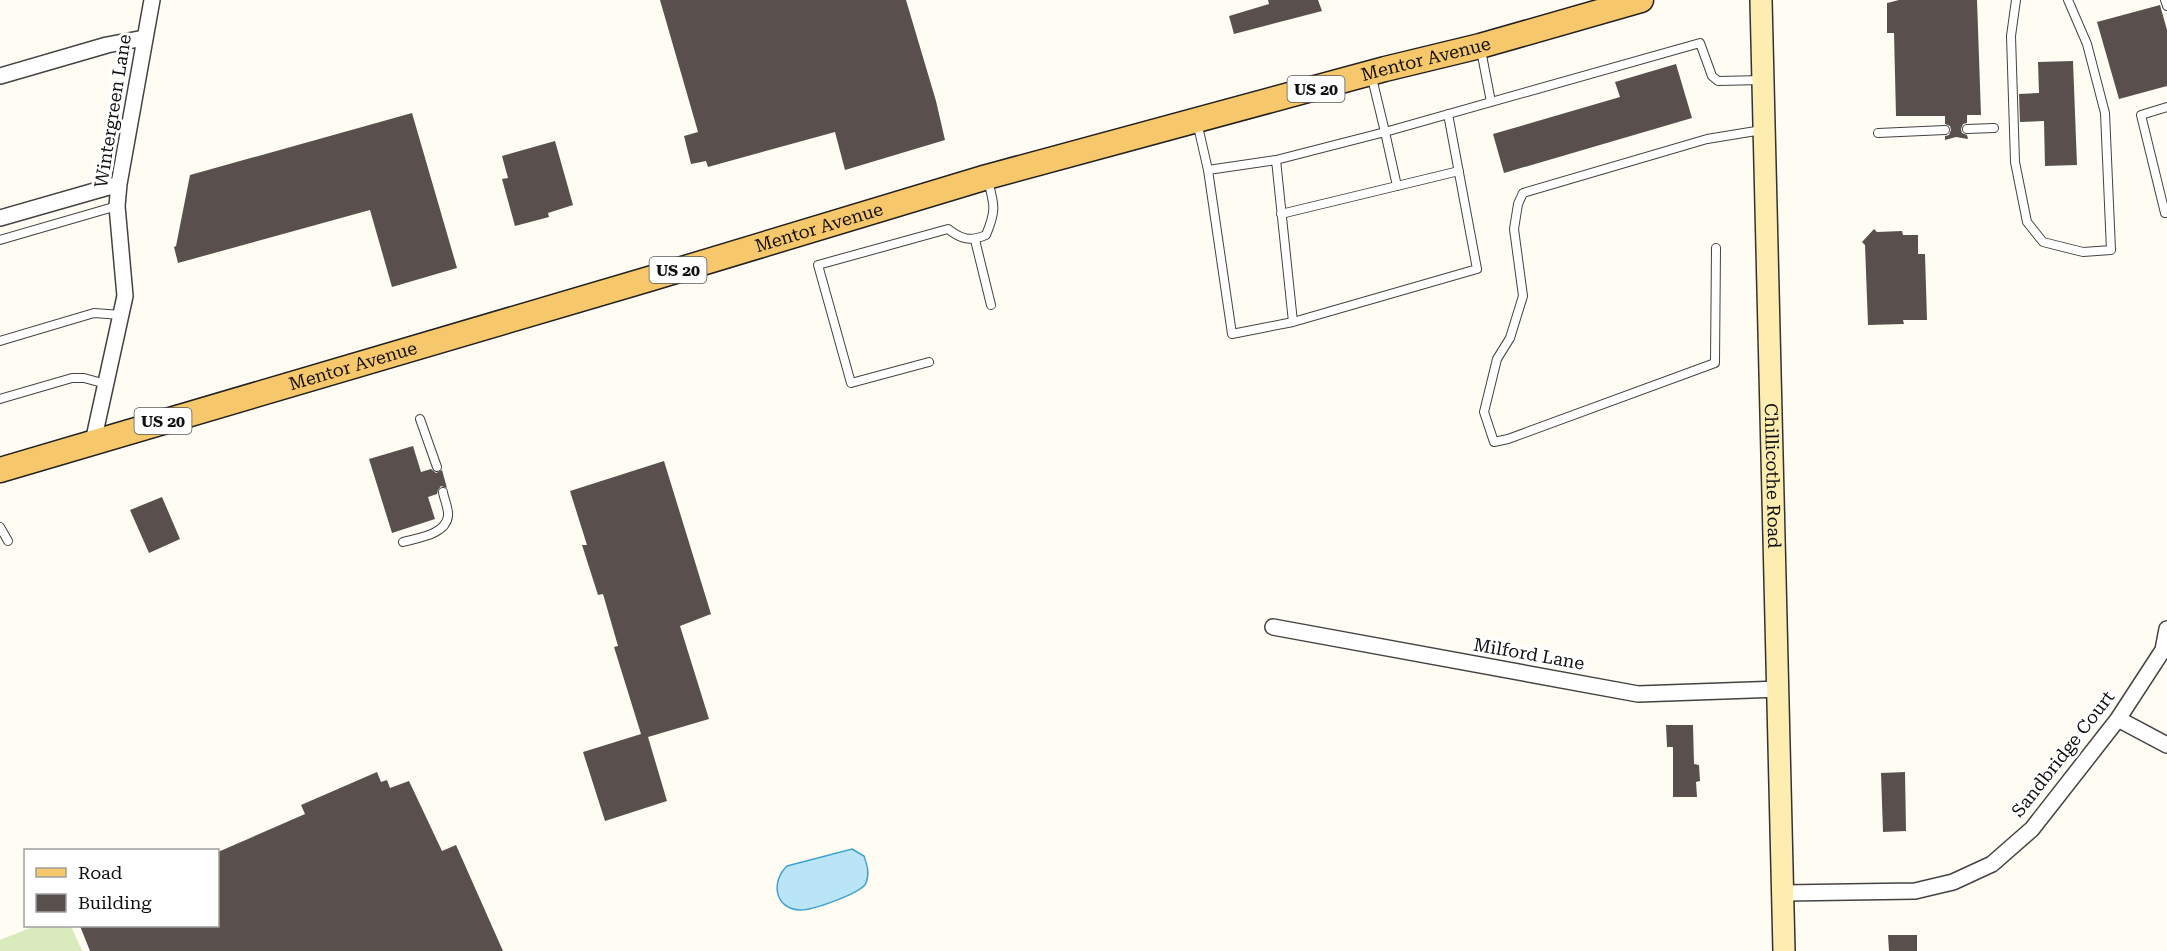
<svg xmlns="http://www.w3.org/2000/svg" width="2167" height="951" font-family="'Roboto Serif',serif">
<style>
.green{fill:#d9eabd}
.water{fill:#b9e5f6;stroke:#40a3cd;stroke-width:1.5}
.building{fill:#59504d}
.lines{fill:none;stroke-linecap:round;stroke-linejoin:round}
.lane-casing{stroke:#434343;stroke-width:10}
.street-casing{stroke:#434343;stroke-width:18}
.secondary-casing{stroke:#323232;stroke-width:24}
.primary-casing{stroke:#212121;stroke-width:27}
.lane{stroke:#fff;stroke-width:8}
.street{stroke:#fff;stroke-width:15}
.secondary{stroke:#feedb0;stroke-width:21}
.primary{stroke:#f7c76c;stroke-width:24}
.labels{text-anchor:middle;stroke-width:6;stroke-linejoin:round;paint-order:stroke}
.shield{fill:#fff;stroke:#585858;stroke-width:1.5}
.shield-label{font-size:16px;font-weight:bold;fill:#101010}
.street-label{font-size:18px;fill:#101010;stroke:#fff}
</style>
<rect width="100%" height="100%" fill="#fffcf4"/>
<path class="green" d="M35,926H71L82,951H0V940Z"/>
<path class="water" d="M852,849L864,856C867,865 870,873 866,883C862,893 811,911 799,910C774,908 771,881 787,866Z"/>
<path class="building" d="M660,0H906L936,101L945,140L845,170L835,132L708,167L706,161L691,164L684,136L698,132Z
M1268,0H1318L1322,11L1234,34L1229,16L1269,4Z
M1899,0H1977L1981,115H1967V123L1963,124L1961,129L1962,133L1967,135L1968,139L1956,137L1945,140V136L1949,135L1951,130L1950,126L1945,124V116H1896L1894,33H1887V3Z
M2160,5L2167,30V86L2119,99L2097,22Z
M2073,61L2077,165L2045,166L2044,121L2020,122L2019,94L2039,93L2038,62Z
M1676,64L1692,118L1504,173L1493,134L1620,97L1615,82Z
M412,113L457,268L392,287L370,210L178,263L174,247L176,246L190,175Z
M555,141L573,205L548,213L549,217L515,226L502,179L508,178L502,156Z
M1874,229L1877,232L1902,231L1903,235H1918V254H1925L1927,320H1903L1904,324L1868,325L1865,245L1862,242Z
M413,446L421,472L431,469L436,473L442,470L447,488L441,486L438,490L437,494L428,497L435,519L392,533L369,459Z
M664,461L711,614L680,626L709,719L648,737L667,801L605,821L583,752L641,734L614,647L618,646L603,594L598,595L582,545H587L570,491Z
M162,497L180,539L149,553L130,510Z
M1666,725H1693L1694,764L1699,765L1700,781L1696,782L1697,797H1673V747H1667Z
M377,772L381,782L387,780L390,788L409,781L442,851L456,845L503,951H90L80,926H218V852L305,814L301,805Z
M1905,772L1906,831L1883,832L1881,773Z
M1888,935H1917V951H1889Z"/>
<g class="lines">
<g class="lane-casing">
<path id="lane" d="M2016,0L2011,36L2015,162L2027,222L2043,242L2083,252L2111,250L2105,113L2087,44L2068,0
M2165,0L2167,6
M1481,50L1491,102
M1371,74L1385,132L1700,43L1712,76L1718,81L1762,80
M2167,107L2141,115L2165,213H2167
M1197,122L1208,170L1232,334L1293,322
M1967,129L1994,128
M1878,133L1945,130
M1208,170L1276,160
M1397,186L1385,132L1276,160L1293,322L1477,269L1448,114
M1281,214L1459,171
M0,240L117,206
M975,240L991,305
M1716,248L1715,363L1508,439L1494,442L1484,412L1497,359L1510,338L1523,296L1514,229L1518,204L1523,193L1707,139L1762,130
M0,341L94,313L121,315
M929,362L851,383L818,265L948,229C961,239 970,242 986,235C996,211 995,206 988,181
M0,399L72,378H84L106,384
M420,419L437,467
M0,527L8,541
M403,542C416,538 446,535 448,516C449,509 444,499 443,492"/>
</g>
<g class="street-casing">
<path id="street" d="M0,76L107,45L144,38
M0,218L119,184
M93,442L125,296L117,206L119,184L152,0
M1273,627L1638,694L1780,689
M2118,719L2167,745
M1784,893L1915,891L1953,882L1992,864L2032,829L2118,719L2163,650L2167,629"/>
</g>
<g class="secondary-casing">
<g id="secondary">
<path id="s1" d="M1761,0L1784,951"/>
</g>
</g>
<g class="primary-casing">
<g id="primary">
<path id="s2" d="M0,470L649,279L987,177L1385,69L1480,46L1641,0"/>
</g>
</g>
<use href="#lane" class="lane"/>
<use href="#street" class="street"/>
<use href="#secondary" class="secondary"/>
<use href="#primary" class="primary"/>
</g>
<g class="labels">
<g class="shield">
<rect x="1287.5" y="76" width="57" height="26" rx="4.5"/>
<rect x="649.5" y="257" width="57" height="26" rx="4.5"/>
<rect x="134.5" y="408" width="57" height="26" rx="4.5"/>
</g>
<g class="shield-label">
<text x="1316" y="95">US 20</text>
<text x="678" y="276">US 20</text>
<text x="163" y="427">US 20</text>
</g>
<g class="street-label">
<text dy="6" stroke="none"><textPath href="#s2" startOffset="1484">Mentor Avenue</textPath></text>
<text transform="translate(113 111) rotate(-81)" y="6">Wintergreen Lane</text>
<text dy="6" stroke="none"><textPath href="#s2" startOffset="854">Mentor Avenue</textPath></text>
<text dy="6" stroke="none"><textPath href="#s2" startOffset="368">Mentor Avenue</textPath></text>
<text dy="6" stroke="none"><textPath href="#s1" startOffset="476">Chillicothe Road</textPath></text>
<text transform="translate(1529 654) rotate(10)" y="6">Milford Lane</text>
<text transform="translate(2063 754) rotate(-52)" y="6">Sandbridge Court</text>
</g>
</g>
<rect x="24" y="849" width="195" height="78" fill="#ffffff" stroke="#9f9f9f" stroke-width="1.5"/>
<rect x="36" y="868" width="30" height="9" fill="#f7c76c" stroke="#9f9f9f" stroke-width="1.5"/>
<text x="78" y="879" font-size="18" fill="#101010">Road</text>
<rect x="36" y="894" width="30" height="18" fill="#59504d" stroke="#9f9f9f" stroke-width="1.5"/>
<text x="78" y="909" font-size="18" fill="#101010">Building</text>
</svg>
